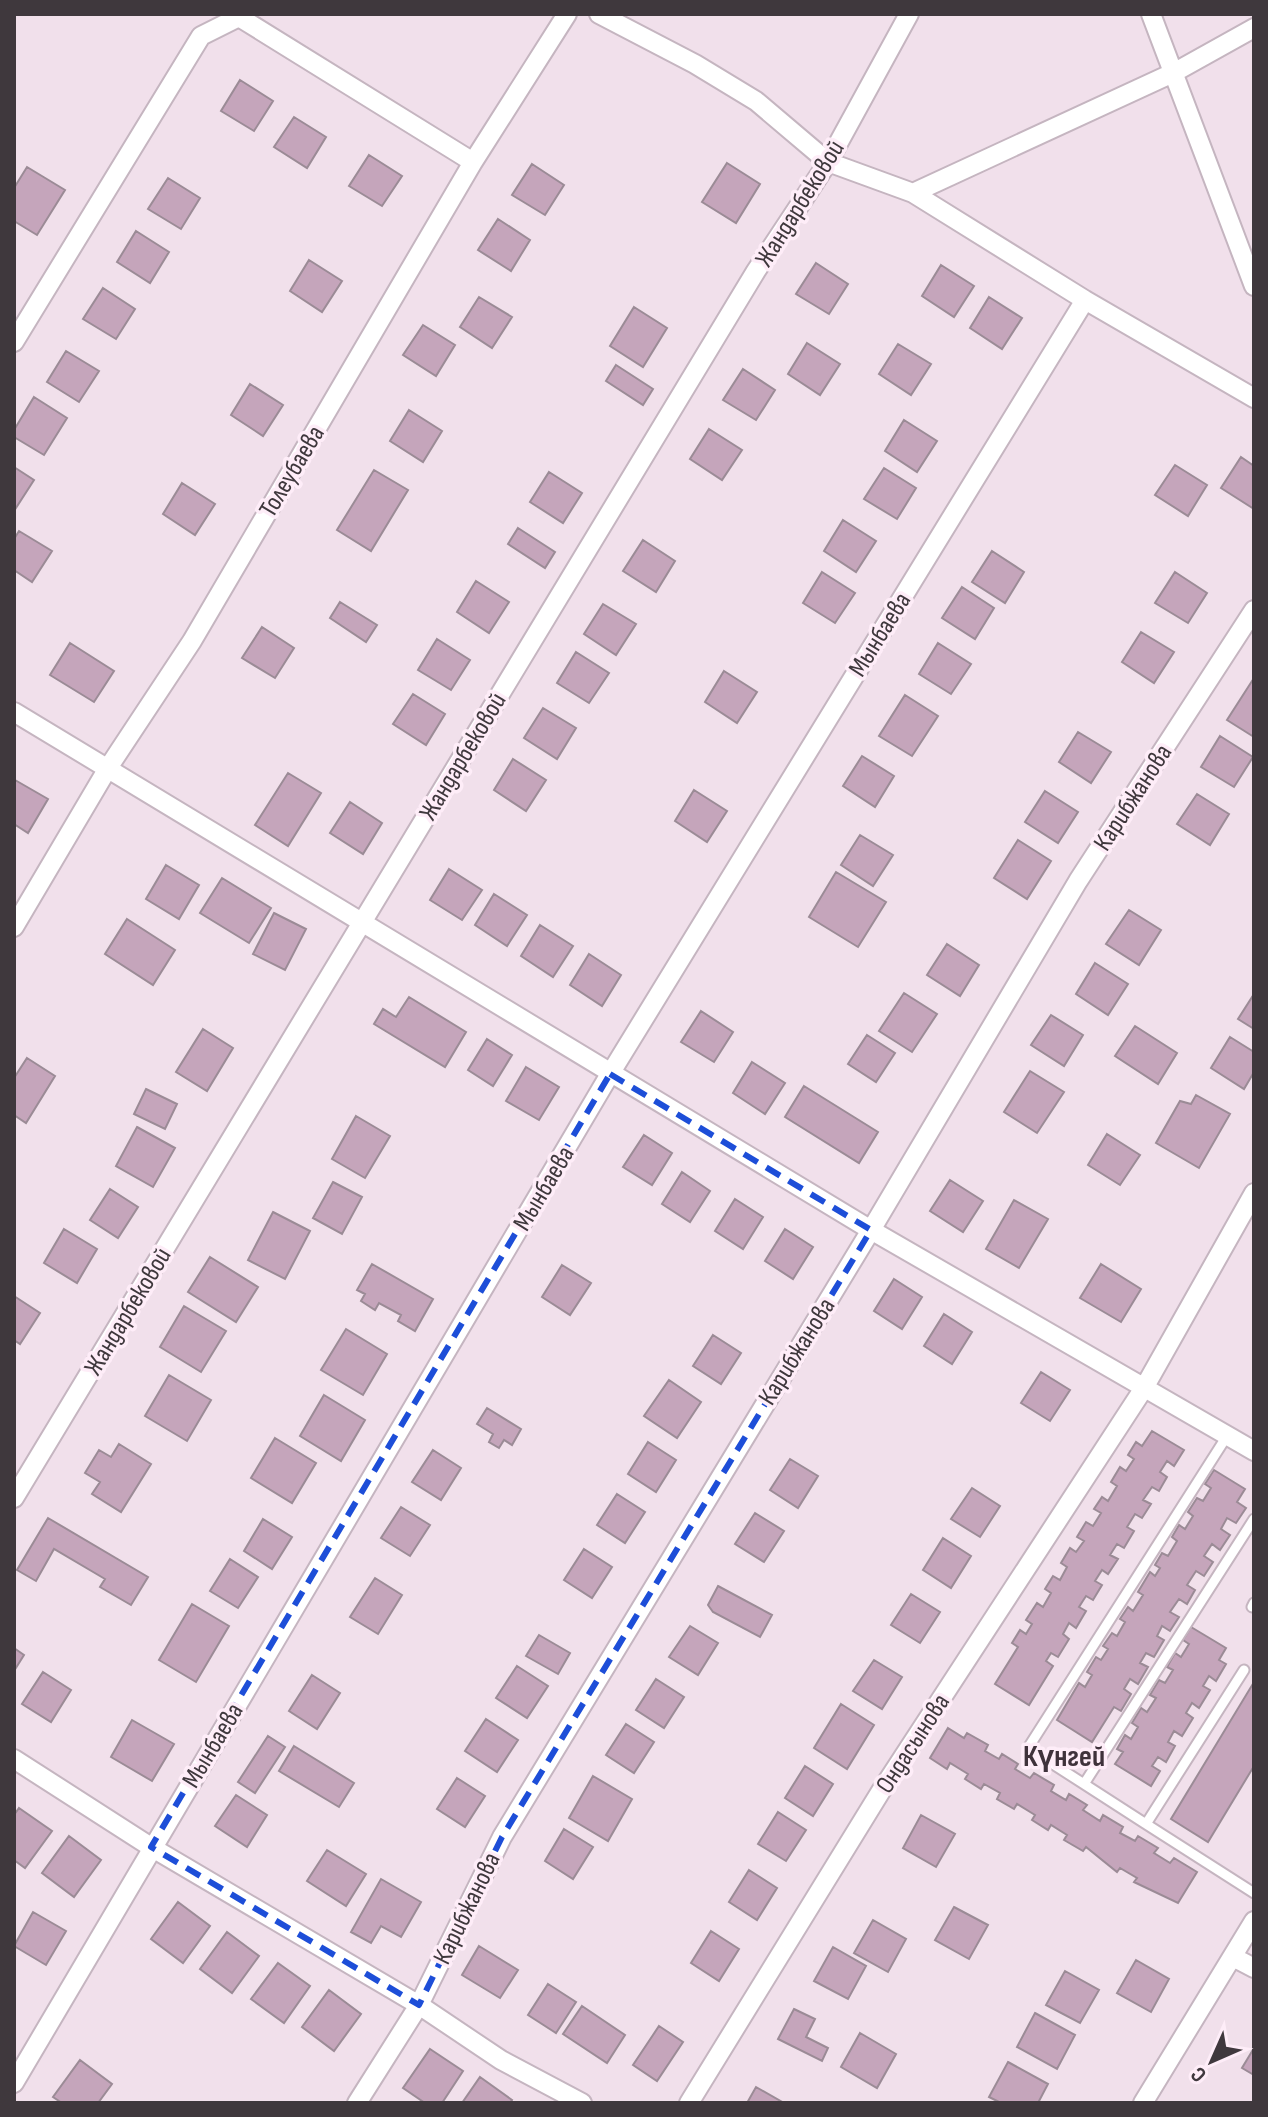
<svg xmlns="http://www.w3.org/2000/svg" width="1268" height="2117" font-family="'Sofia Sans Condensed',sans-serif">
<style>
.building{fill:#c5a5bb;stroke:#9b8b96;stroke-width:2}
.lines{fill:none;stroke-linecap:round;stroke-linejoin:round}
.service-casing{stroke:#c5b5c0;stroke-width:13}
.minor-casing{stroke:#c5b5c0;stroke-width:22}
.service{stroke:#fff;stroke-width:9}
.minor{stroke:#fff;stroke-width:18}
.marked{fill:none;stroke:#1d4ed8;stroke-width:6;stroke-dasharray:16 10;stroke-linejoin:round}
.labels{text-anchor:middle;stroke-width:7;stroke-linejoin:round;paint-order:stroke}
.street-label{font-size:26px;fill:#3f383d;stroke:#feedf8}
.quarter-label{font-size:30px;font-weight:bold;fill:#3f323b;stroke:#feedf8}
</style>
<rect width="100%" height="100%" fill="#f1e0eb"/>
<path class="building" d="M240,80L273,101L254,131L221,111Z
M294,117L326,137L307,168L274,147Z
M369,155L402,176L382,206L349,186Z
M727,163L760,184L736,223L702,202Z
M532,164L564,185L545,215L512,195Z
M27,167L65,190L37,235L14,221V188Z
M168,178L200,198L181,229L148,209Z
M498,219L530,240L511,271L478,250Z
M136,231L169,252L150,283L117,262Z
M309,260L342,281L322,312L290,291Z
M816,263L848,284L829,314L796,294Z
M941,265L974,286L954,317L922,296Z
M103,288L135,309L116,339L83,319Z
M479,297L512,317L492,348L460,327Z
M989,297L1022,318L1002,349L970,328Z
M634,307L667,328L643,367L610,346Z
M423,325L455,345L436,376L403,355Z
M807,343L840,364L820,395L788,374Z
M898,344L931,364L911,395L879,374Z
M66,351L99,371L79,402L47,382Z
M616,365L653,389L643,405L606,381Z
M743,369L775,390L756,420L723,400Z
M250,384L283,405L263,436L231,415Z
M34,397L67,418L44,455L14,437V430Z
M409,410L442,431L423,462L390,441Z
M904,420L937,441L917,472L885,451Z
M709,429L742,450L722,480L690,459Z
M1241,457L1254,466V509L1221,488Z
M1175,465L1207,485L1188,516L1155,495Z
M14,467L34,480L14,511Z
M884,468L916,488L897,519L864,499Z
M374,470L408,490L371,551L337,530Z
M549,472L582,493L563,523L530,502Z
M182,483L215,504L195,535L163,514Z
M843,520L876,541L856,572L824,551Z
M518,528L555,552L545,568L508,544Z
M19,531L52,551L32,582L14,570V539Z
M643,540L675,561L656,592L623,571Z
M992,551L1024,572L1005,603L972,582Z
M822,572L855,593L835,623L803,603Z
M1175,572L1207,593L1188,623L1155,603Z
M476,581L509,602L489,633L457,612Z
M962,587L994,608L975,639L942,618Z
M340,602L377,625L366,642L330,618Z
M603,604L636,624L616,655L584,634Z
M262,627L294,648L275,678L242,658Z
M1141,632L1174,652L1154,683L1122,662Z
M437,639L470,660L451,690L418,670Z
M70,643L114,671L94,702L50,675Z
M938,643L971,664L951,694L919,674Z
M576,652L609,673L589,703L557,683Z
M724,671L757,692L737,723L705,702Z
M1252,681L1254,683V737L1227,720Z
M413,694L445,714L426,745L393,724Z
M905,695L938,716L912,756L879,736Z
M543,708L576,728L557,759L524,738Z
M1078,732L1111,752L1091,783L1059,762Z
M1220,736L1253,757L1234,787L1201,767Z
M862,756L894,776L875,807L843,786Z
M513,759L546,780L526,811L494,790Z
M288,773L321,793L288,846L255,825Z
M15,780L48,799L28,833L14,824Z
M694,790L727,811L707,842L675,821Z
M1045,791L1078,812L1058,843L1025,822Z
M1197,794L1229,814L1210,845L1177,824Z
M350,802L382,823L363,854L330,833Z
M860,835L893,855L873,886L841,865Z
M1018,840L1051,861L1027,899L994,878Z
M166,865L199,885L179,919L146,899Z
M449,869L482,890L462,920L430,900Z
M836,872L886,902L858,947L809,917Z
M222,878L271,908L249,943L200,913Z
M494,894L527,915L507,946L475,925Z
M1129,910L1161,930L1139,965L1106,944Z
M274,913L306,929L285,970L253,954Z
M127,919L175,950L153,985L105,954Z
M540,925L573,946L553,977L521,956Z
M947,944L979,965L960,996L927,975Z
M589,954L621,975L602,1006L570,985Z
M1095,963L1128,984L1108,1015L1076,994Z
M904,993L937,1014L912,1052L879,1031Z
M1254,994V1029L1238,1019Z
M409,997L466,1032L445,1067L374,1024L383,1009L396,1017Z
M701,1011L733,1032L714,1062L681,1042Z
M1051,1015L1083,1035L1064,1066L1031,1045Z
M1135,1026L1177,1053L1158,1084L1115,1056Z
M203,1029L233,1048L207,1091L176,1072Z
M867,1035L895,1053L876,1082L848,1064Z
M1230,1037L1254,1052V1072L1244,1089L1211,1068Z
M487,1039L512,1055L493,1086L468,1070Z
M27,1058L55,1076L26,1123L14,1115V1078Z
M752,1062L785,1083L765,1114L733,1093Z
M526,1067L559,1087L539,1120L506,1101Z
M1030,1071L1064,1092L1037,1133L1004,1112Z
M804,1086L878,1132L859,1163L785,1117Z
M146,1089L177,1104L165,1129L134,1114Z
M1196,1095L1230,1114L1199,1168L1156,1143L1180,1101L1191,1104Z
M356,1116L390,1136L365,1178L332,1159Z
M137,1127L175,1148L153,1187L116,1166Z
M1107,1134L1140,1155L1120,1185L1088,1165Z
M644,1135L672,1153L652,1185L623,1167Z
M682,1172L710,1191L690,1222L662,1204Z
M950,1180L983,1201L963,1232L930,1211Z
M333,1182L362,1197L342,1234L313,1218Z
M110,1189L138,1207L118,1238L90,1220Z
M735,1199L763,1217L743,1249L715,1231Z
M1014,1200L1048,1219L1019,1268L986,1249Z
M273,1212L310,1231L285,1279L248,1260Z
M64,1229L97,1249L77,1283L44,1263Z
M785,1229L813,1247L793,1279L765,1261Z
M210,1257L258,1287L236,1322L188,1292Z
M372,1264L433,1299L415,1331L398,1321L401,1315L379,1303L375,1310L361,1301L365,1294L357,1290Z
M1101,1264L1141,1289L1121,1322L1080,1298Z
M562,1265L591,1283L570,1315L542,1297Z
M894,1279L922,1297L902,1329L874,1311Z
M14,1296L40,1313L20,1344L14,1340Z
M184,1306L226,1331L201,1372L160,1347Z
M944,1314L972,1332L952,1364L924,1346Z
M346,1329L387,1354L363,1395L321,1370Z
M713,1335L741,1353L721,1384L693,1366Z
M1041,1372L1070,1390L1050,1421L1021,1403Z
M169,1375L211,1400L187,1441L145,1416Z
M669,1380L701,1402L677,1438L644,1416Z
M324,1395L365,1420L341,1461L300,1436Z
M487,1408L521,1429L512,1445L504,1440L499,1448L489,1442L493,1434L477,1424Z
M1152,1431L1184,1450L1174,1466L1167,1461L1160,1472L1167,1477L1159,1491L1152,1487L1143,1500L1151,1504L1142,1518L1135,1514L1127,1527L1134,1531L1124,1548L1117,1544L1110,1555L1118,1559L1108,1574L1102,1570L1095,1581L1102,1585L1093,1600L1086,1596L1079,1607L1086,1611L1076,1628L1069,1623L1063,1634L1069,1639L1058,1657L1051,1653L1046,1661L1053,1666L1029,1705L995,1684L1018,1647L1012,1643L1020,1630L1026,1634L1032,1624L1026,1620L1037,1603L1043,1607L1051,1593L1045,1589L1053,1576L1060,1580L1067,1567L1061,1563L1070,1548L1076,1552L1084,1541L1077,1537L1086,1522L1093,1526L1101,1513L1094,1509L1102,1497L1108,1501L1117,1486L1111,1482L1120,1467L1126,1471L1134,1459L1128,1455L1136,1442L1142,1446Z
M275,1438L316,1463L292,1503L251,1478Z
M648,1442L676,1460L656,1492L628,1474Z
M119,1444L151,1464L121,1512L92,1494L100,1482L85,1473L99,1450L111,1457Z
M433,1450L461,1468L441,1500L412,1482Z
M790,1459L818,1476L798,1508L770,1490Z
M1214,1470L1245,1489L1237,1502L1246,1508L1236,1523L1227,1518L1221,1529L1230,1535L1220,1550L1212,1544L1204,1556L1213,1562L1204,1576L1196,1571L1187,1585L1195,1590L1187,1604L1179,1599L1170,1612L1179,1617L1170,1631L1162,1626L1157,1636L1164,1640L1154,1657L1146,1653L1140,1663L1148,1667L1138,1684L1130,1679L1124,1689L1131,1694L1121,1711L1114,1707L1092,1742L1057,1720L1079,1683L1085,1687L1092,1675L1087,1672L1096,1657L1101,1660L1108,1649L1103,1646L1112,1633L1117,1636L1125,1622L1120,1619L1128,1607L1133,1611L1143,1595L1138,1592L1150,1572L1155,1576L1160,1568L1155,1565L1162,1553L1168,1556L1177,1541L1172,1537L1179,1525L1185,1529L1193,1516L1188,1512L1197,1498L1203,1501L1211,1488L1205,1484Z
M972,1488L1000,1506L980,1537L951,1519Z
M617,1494L645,1512L625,1543L597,1525Z
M401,1507L430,1525L410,1556L381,1538Z
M755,1513L784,1531L764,1562L735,1544Z
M48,1518L148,1577L131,1605L100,1587L105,1579L54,1549L36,1581L17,1570Z
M263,1519L292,1537L272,1569L244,1551Z
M943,1538L971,1556L951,1588L923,1570Z
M584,1549L612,1567L592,1598L564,1580Z
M230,1559L258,1577L238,1608L210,1591Z
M375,1578L402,1595L378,1634L350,1617Z
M718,1586L772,1615L760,1637L713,1612L708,1605Z
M911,1594L940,1612L920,1643L891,1625Z
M192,1604L229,1626L196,1682L159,1660Z
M690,1626L718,1643L698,1675L669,1657Z
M1191,1627L1226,1648L1219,1660L1226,1664L1216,1681L1209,1676L1203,1686L1210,1690L1199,1708L1192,1703L1186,1713L1193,1718L1182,1736L1174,1731L1168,1742L1175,1746L1166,1762L1158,1757L1152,1766L1160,1771L1151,1786L1115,1764L1123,1752L1117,1749L1125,1735L1131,1739L1138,1727L1132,1723L1141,1708L1147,1712L1156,1698L1150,1695L1159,1680L1165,1683L1173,1670L1167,1667L1175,1653L1181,1657L1189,1644L1183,1640Z
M539,1635L570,1653L558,1674L526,1656Z
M14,1648L24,1655L14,1671Z
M874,1660L902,1677L882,1709L853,1691Z
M517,1666L548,1686L527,1718L496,1698Z
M43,1672L71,1690L51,1722L22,1704Z
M312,1675L340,1693L317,1729L289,1711Z
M656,1679L684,1697L664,1728L636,1710Z
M1254,1682V1766L1208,1842L1171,1819Z
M841,1704L874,1725L847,1769L814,1748Z
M486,1719L518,1740L497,1772L465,1751Z
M132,1720L174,1744L152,1781L111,1757Z
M626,1724L654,1742L634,1773L606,1755Z
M948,1728L964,1738L967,1733L988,1745L985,1751L999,1759L1002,1754L1018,1764L1015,1769L1030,1778L1034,1773L1054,1785L1051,1791L1066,1800L1069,1794L1087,1805L1083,1810L1100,1821L1103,1815L1123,1827L1120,1833L1135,1841L1138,1836L1158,1848L1154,1853L1170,1863L1174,1858L1197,1872L1178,1903L1134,1882L1137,1878L1120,1868L1117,1872L1086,1847L1083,1851L1064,1840L1067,1835L1051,1825L1048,1830L1032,1820L1035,1815L1017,1804L1014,1809L997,1799L1000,1793L984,1784L981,1789L965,1779L968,1774L950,1763L947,1769L930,1758Z
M268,1736L285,1747L255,1793L238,1782Z
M294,1746L354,1783L339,1807L279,1771Z
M805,1766L833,1784L813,1816L785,1798Z
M593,1776L632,1799L608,1841L569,1818Z
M457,1778L485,1796L465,1827L437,1809Z
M236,1795L267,1815L247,1847L215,1826Z
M19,1808L52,1831L25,1868L14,1860V1815Z
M778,1812L806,1830L786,1861L758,1844Z
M921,1815L955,1834L936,1867L903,1848Z
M564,1829L593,1847L573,1879L545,1861Z
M69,1836L101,1860L74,1897L42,1873Z
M327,1850L366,1874L346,1906L307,1881Z
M749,1870L777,1888L757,1920L729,1902Z
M381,1879L421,1902L401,1937L381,1926L371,1943L351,1932Z
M178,1902L210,1926L183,1963L151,1939Z
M954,1907L988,1925L969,1959L935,1940Z
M33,1912L66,1931L46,1965L14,1946Z
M873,1920L906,1939L888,1972L854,1953Z
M711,1931L739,1949L719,1981L691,1963Z
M227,1932L259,1956L232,1993L200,1969Z
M479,1946L518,1970L500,1998L462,1975Z
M833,1947L866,1966L848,1999L814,1981Z
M1136,1960L1169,1979L1151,2012L1117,1993Z
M278,1963L310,1986L284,2023L251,1999Z
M1065,1971L1099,1990L1080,2023L1046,2005Z
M548,1984L576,2002L556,2033L528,2015Z
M329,1990L361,2014L334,2051L302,2027Z
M582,2006L625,2035L607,2063L563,2034Z
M794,2009L815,2019L806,2037L828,2048L822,2061L778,2039Z
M1035,2013L1075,2035L1057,2069L1017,2047Z
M659,2026L683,2042L657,2081L633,2065Z
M860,2033L896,2054L877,2088L841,2067Z
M1254,2048V2075L1242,2068Z
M430,2049L463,2071L442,2103H425L403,2088Z
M80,2060L112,2084L98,2103H62L53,2097Z
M1008,2062L1048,2084L1038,2103H1001L989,2097Z
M480,2077L512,2100L510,2103H462Z
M756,2087L784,2103H747Z"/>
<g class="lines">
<g class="service-casing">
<path id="service" d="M1252,1607L1254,1603
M1244,1670L1146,1824L1254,1893
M1084,1784L1028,1748L1227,1436
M1146,1824L1084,1784L1254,1519"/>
</g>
<g class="minor-casing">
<path id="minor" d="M599,14L695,64L756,101L828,162L913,193L1085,300L1254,398
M1151,14L1254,286
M913,193L1175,72L1254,28
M14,342L201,36L239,17L473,162
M14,712L871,1230L1254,1451
M14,927L108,768L192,641L473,162L567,14
M14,1498L756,271L828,162L909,14
M14,1759L151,1847L419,2005L501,2060L582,2103
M1233,1957L1254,1968
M14,2083L610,1074L1085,300
M357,2103L419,2005L502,1837L871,1230L1078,881L1254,610
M689,2103L881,1791L1144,1388L1254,1193
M1143,2103L1254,1921"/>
</g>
<use href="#service" class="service"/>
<use href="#minor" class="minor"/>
</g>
<path class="marked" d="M610,1074L871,1230L502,1837L419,2005L151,1847Z"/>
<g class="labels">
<g class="street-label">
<text transform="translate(799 203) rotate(-58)" y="9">Жандарбековой</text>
<text transform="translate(291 471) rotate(-59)" y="9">Толеубаева</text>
<text transform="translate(879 634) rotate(-58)" y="9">Мынбаева</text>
<text transform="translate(462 756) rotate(-59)" y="9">Жандарбековой</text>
<text transform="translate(1132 797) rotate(-57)" y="9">Карибжанова</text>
<text transform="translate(543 1188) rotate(-59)" y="9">Мынбаева</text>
<text transform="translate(127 1311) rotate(-59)" y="9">Жандарбековой</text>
<text transform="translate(796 1351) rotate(-58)" y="9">Карибжанова</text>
<text transform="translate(912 1743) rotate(-57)" y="9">Ондасынова</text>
<text transform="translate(212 1745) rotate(-59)" y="9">Мынбаева</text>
<text transform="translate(466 1908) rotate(-64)" y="9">Карибжанова</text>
</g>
<g class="quarter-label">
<text x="1064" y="1766">Күнгей</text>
</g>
</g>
<rect width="1268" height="2117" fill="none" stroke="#3f383d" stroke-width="32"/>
<g transform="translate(1212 2061) rotate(225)" stroke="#feedf8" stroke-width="6" paint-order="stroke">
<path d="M0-6L14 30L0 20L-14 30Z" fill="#3f383d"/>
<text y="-12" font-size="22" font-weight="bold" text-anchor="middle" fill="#3f383d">С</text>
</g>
</svg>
